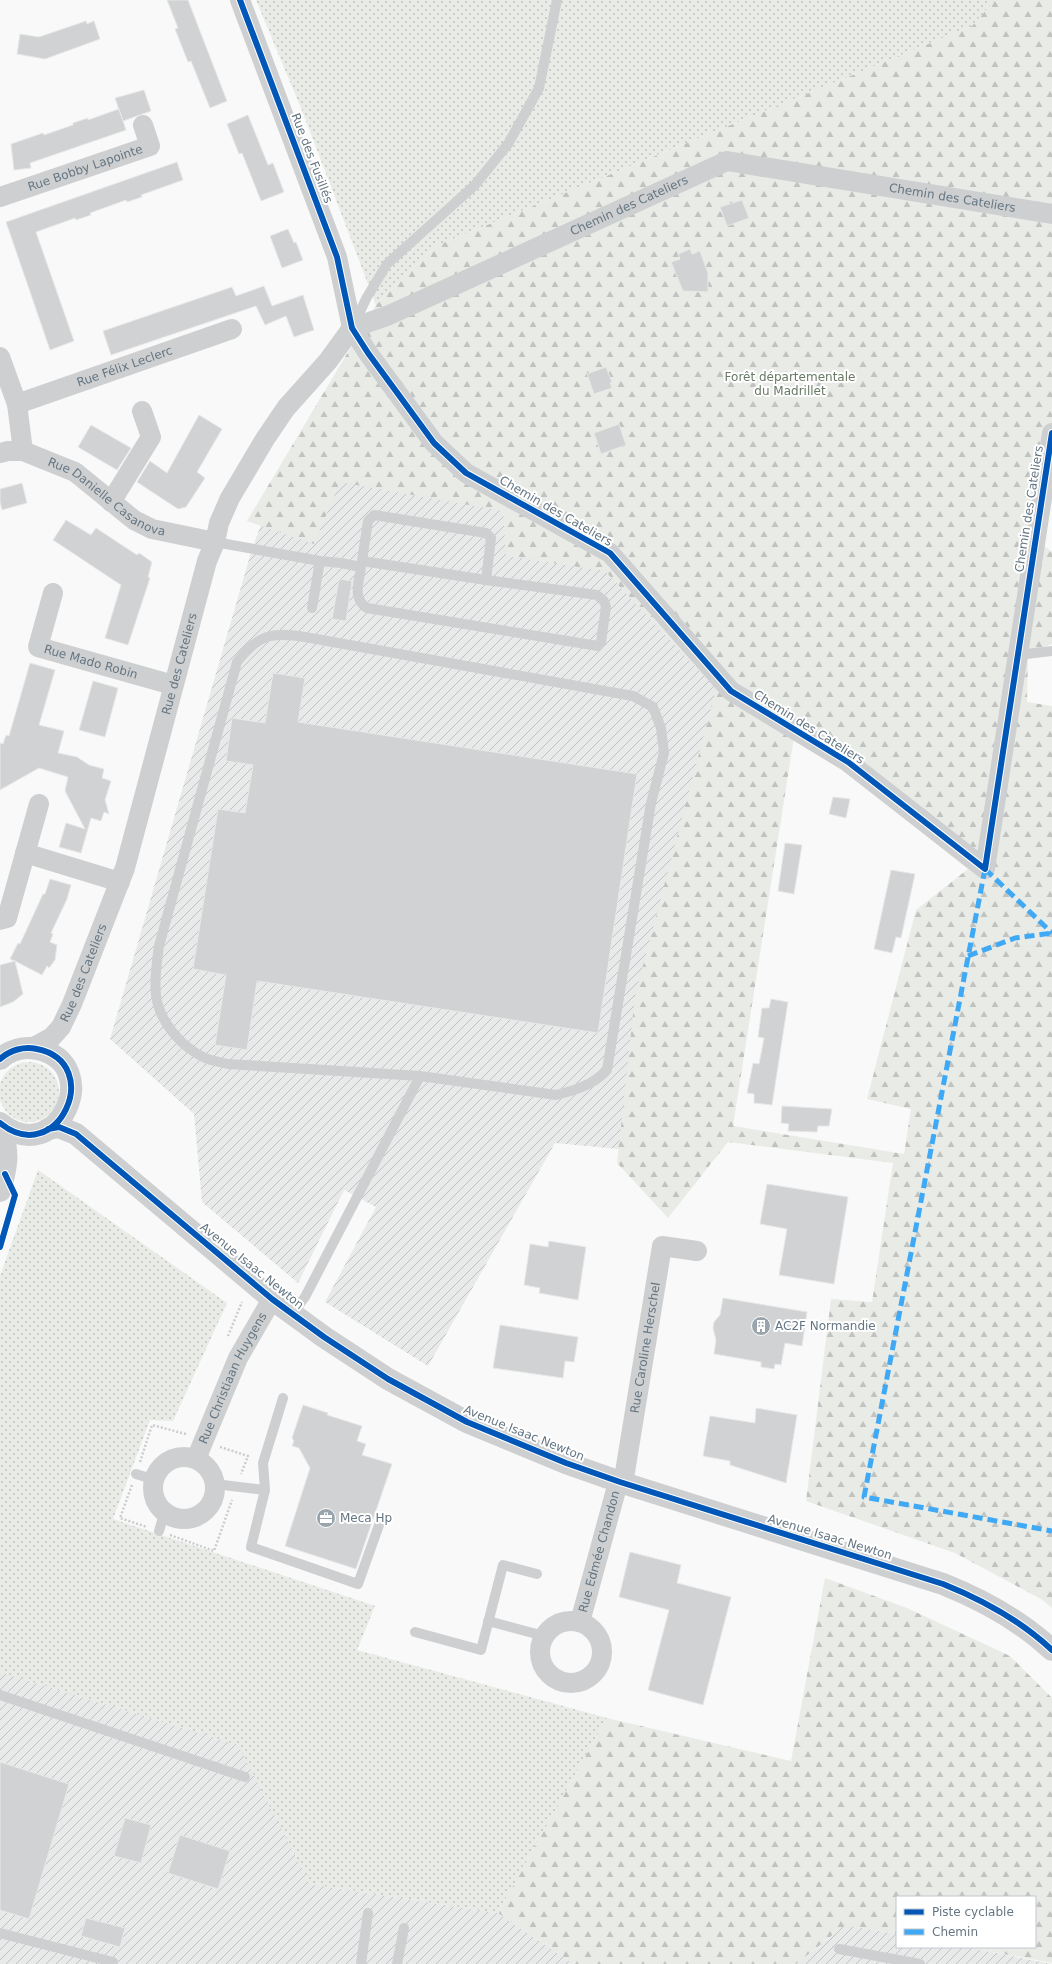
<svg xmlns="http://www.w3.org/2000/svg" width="1052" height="1964" font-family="'DejaVu Sans',sans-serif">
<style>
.industrial{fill:url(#industrial-furrows)}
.grass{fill:url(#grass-dots)}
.forest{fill:url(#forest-firs);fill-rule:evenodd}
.building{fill:#d0d2d3;stroke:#e8e8e8}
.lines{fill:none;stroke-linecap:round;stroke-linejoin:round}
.path{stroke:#cbcccd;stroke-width:2.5;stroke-dasharray:2 2;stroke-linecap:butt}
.service{stroke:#cecfd0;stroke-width:10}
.minor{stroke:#cecfd0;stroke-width:20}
.tertiary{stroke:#cecfd0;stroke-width:22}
.quiet{stroke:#3fa9f5;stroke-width:5;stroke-dasharray:10 5;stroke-linecap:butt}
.cycleway-casing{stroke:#fff;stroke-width:8}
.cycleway{stroke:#0057b8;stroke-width:6}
.labels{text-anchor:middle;stroke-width:4;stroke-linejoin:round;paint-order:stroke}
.street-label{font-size:12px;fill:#657683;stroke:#fff}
.park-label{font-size:12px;fill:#687a64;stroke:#fff}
.poi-label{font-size:12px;fill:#657683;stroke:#fff;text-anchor:start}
</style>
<defs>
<pattern id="industrial-furrows" width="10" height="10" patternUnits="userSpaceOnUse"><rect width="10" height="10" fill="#e8e9e9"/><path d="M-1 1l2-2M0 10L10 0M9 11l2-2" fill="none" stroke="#c0c1c2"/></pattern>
<pattern id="grass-dots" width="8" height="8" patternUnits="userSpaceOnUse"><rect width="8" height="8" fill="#e8ebe6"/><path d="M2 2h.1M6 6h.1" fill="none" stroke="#c0c3c0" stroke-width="1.8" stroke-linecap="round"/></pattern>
<pattern id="forest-firs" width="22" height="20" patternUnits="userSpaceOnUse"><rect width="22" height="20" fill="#e8ebe6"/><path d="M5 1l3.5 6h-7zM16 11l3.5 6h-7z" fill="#c0c3c0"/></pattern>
</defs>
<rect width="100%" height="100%" fill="#f9f9f9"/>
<path class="industrial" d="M337,475L503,504L605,570L719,690L628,1150L555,1143L428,1366L325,1302L376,1207L344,1190L298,1283L202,1202L194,1114L110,1039L252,549L266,511Z
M0,1672L239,1745L310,1884L498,1913L574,1964H0Z
M845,1925L897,1934V1947H966L1052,1964H796Z"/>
<path class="grass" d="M256,0H995L972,26L436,246L376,305L303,113Z
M-1 1092a30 30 0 1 1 60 0a30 30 0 1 1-60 0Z
M38,1170L227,1303L173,1421L150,1420L113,1519L375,1606L357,1650L607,1718L498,1913L310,1884L238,1745L0,1672V1276Z"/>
<path class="forest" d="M995,0H1052V482L1042,544L1052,552V644L1028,653L1027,702L1052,706V1608L1041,1599L955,1553L806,1501L831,1299L872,1302L893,1163L728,1142L668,1218L617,1163L635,996L716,689L605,571L506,556L503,511L340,482L314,544L247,521L376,305L436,246L972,26ZM794,737L843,768L968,869L916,910L867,1099L911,1109L904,1154L733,1126Z
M825,1578L907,1608L1010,1656L1052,1698V1963L966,1947H1035V1897H897V1934L845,1925L796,1964H574L498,1913L607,1718L791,1761Z"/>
<path class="building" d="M167,0H188L227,101L210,108L191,61L188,62L175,29L178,28Z
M86,21L87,24L94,21L100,39L45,59L17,54L20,34L39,37Z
M144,90L151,111L123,121L115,98Z
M119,109L126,130L30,163L31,168L14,170L11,144L43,133L44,135L73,125V123L88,118V120Z
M248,115L268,165L273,163L284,192L261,201L242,153L239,154L227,124Z
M177,162L183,180L141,195L142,197L127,202L126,200L90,213L91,215L76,220L75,218L36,232L74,341L50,350L6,222Z
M742,200L749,218L727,226L720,207Z
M288,229L294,243L296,242L303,260L282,268L270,236Z
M690,249L692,254L700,251L708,273V292L683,291L671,262L680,259L678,254Z
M264,286L272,306L303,295L314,330L294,337L286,316L265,325L256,306L111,355L103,331L232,287L236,296Z
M606,367L612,382L610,383L612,388L594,394L587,374Z
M199,415L222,429L197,472L205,478L186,507L178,509L137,482L150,461L167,473Z
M619,424L626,445L601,454L594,433Z
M91,425L131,448L117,470L78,447Z
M22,483L27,503L2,510L0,502V489Z
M66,520L91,535L96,528L137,555L139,553L152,562L148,577L150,578L128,645L105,638L121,585L53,540Z
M339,579L352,581L346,621L332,619Z
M30,663L55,670L39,725L64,731L58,753L77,757L89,765L104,769L102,778L111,781L105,800L109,814L104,812L101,821L91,818L81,853L59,847L66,823L85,829L65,791L68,777L39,768L0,790V743L3,744L6,735L9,736Z
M273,673L305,678L298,722L637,774L598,1033L257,981L247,1050L215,1045L226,975L193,969L218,809L245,813L253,765L226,761L232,718L265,723Z
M93,681L118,688L105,737L79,730Z
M833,797L850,799L846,818L829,814Z
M785,843L802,845L794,894L778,891Z
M891,870L915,874L901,938L896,937L892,953L874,949Z
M50,879L71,885L67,899L51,933L53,934L50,942L57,945L55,960L49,968L47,966L42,975L15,961L23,994L13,1002L0,1007V965L15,961L10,959L18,943L20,944L43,894H45Z
M771,999L788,1002L772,1105L754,1103V1094L747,1093L753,1063L759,1064L764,1038L758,1037L762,1008H769Z
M782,1106L832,1109L829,1126H818L817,1132L788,1131L789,1124L781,1123Z
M767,1184L848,1197L834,1284L779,1275L787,1229L760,1224Z
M549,1241L586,1247L578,1300L539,1293L540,1288L524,1285L530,1244L548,1247Z
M723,1298L807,1312L802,1346L785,1343L781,1365L775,1364L774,1369L761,1367V1362L714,1354L716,1340L713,1328L714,1322L720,1315Z
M500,1325L578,1337L574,1362L565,1361L563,1378L493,1368Z
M303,1405L328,1413L327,1415L362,1426L357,1441L366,1444L362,1455L392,1464L356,1569L285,1546L310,1468L299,1448L292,1446L294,1441L292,1438Z
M756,1408L797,1415L786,1483L730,1465V1461L703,1456L710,1416L755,1423Z
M630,1552L681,1565L677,1583L731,1597L703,1705L648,1690L669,1610L619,1597Z
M0,1762L69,1784L29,1919L0,1910Z
M125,1818L151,1825L141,1863L114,1856Z
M180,1835L230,1851L218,1889L168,1873Z
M86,1918L125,1928L120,1947L81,1936Z"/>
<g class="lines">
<path class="path" d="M228,1336L242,1302
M220,1447L248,1456L241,1474
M140,1462L152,1425L186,1434V1432
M132,1485L120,1518L147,1527
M170,1535L214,1551L232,1500"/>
<path class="service" d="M354,324L367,297L387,264L475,185L508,144L539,88L557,0
M215,542L320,561L312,608
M320,561L341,563L361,567L362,561L368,521L374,515L486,533L491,538L486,580L362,561
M361,567C359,583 352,598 367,608L598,646L601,642L606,607L604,601L597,595L486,580
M1018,655L1052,651
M292,1314L305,1297L420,1076L228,1064C221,1062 212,1061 205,1058C181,1047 159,1021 156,995C154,979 157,962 159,946L237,662C259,634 271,632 305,637L633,696L653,707L661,728L664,753L651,803L607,1070C593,1085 576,1090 556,1095L420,1076
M283,1398L263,1463L265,1490L251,1547L358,1584L379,1525
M136,1474L155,1480
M215,1484L265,1490
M159,1531L165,1511
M488,1621L544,1636
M415,1632L481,1650L503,1565L537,1574
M0,1695L245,1777
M0,1933L113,1962
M839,1949L920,1964
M361,1964L368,1913
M397,1964L404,1928"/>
<g class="minor">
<path d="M240,0L337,257L352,328L368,353L434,443L466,473L610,553L731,691L848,762L985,869L1052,433"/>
<path id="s1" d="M0,197L150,146L143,125"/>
<path id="s2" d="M352,328L387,316L727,161L1052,214"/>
<path d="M0,357L17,404L23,451"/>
<path id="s3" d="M17,404L232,329"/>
<path id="s4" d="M0,453L8,451H23L75,472L134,520L152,529L215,542"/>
<path d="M111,502L151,437L142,411"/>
<path id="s5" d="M53,593L38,647L173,685"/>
<path d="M25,853L120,882"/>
<path d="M0,920L7,918L39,804"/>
<path id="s6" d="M32,1048L52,1037L61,1027L72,1004L125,868L207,561L215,542L219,523L230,498L265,439L286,408L328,361L352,328"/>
<circle cx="184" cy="1488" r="31"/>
<path id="s7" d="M196,1459L238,1358L272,1299"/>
<circle cx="571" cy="1652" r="31"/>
<path id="s8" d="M580,1622L616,1490L625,1472L662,1246L697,1251"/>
</g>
<path class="tertiary" d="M0,1059C10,1050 24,1046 37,1049C106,1063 58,1170 0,1123
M0,1126C10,1152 7,1166 0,1191
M48,1129L59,1127L76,1134L272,1299L324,1337L388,1379L467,1422L566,1463L620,1482L943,1584C983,1600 1020,1620 1052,1650"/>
<path class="quiet" d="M985,869L864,1497L1052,1531
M985,869L1052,933
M968,956L1015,938L1052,933"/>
<g class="cycleway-casing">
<path id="cycleway" d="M240,0L337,257L352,328L368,353L434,443L466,473L610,553L731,691L848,762L985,869L1052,433
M0,1059C10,1050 24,1046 37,1049C106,1063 58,1170 0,1123
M48,1129L59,1127L76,1134L272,1299L324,1337L388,1379L467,1422L566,1463L620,1482L943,1584C983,1600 1020,1620 1052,1650
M0,1247L15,1195L5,1174"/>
</g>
<use href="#cycleway" class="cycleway"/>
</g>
<defs>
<g id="building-disc" transform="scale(1)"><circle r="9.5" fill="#99a4ac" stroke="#fff"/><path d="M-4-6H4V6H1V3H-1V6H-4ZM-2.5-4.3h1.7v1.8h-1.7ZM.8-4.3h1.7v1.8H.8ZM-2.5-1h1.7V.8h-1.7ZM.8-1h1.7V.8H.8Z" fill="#fff"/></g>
<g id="office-disc" transform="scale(1)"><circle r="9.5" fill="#99a4ac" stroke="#fff"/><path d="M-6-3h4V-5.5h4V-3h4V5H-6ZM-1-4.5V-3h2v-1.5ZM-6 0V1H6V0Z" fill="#fff"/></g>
</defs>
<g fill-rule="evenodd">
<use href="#building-disc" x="761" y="1326"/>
<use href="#office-disc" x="326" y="1518"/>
</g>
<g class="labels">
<g class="street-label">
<text transform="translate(312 158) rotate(69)" y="4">Rue des Fusillés</text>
<text dy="4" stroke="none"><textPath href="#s1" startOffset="90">Rue Bobby Lapointe</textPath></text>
<text dy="4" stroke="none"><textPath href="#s2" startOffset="639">Chemin des Cateliers</textPath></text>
<text dy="4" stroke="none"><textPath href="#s2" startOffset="303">Chemin des Cateliers</textPath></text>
<text dy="4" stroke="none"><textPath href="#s3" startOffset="114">Rue Félix Leclerc</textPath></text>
<text dy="4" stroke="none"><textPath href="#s4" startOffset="120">Rue Danielle Casanova</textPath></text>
<text transform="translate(1029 509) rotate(-81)" y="4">Chemin des Cateliers</text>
<text transform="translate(556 511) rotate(30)" y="4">Chemin des Cateliers</text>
<text dy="4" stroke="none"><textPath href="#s5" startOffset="111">Rue Mado Robin</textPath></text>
<text dy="4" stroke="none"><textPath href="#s6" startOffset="419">Rue des Cateliers</textPath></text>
<text transform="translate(809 727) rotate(32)" y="4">Chemin des Cateliers</text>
<text dy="4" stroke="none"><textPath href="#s6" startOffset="95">Rue des Cateliers</textPath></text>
<text transform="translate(252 1266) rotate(39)" y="4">Avenue Isaac Newton</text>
<text dy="4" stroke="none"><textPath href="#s8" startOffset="283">Rue Caroline Herschel</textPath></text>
<text dy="4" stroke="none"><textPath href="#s7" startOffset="89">Rue Christiaan Huygens</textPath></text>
<text transform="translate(524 1433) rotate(22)" y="4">Avenue Isaac Newton</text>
<text transform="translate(830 1537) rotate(17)" y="4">Avenue Isaac Newton</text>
<text dy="4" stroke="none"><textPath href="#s8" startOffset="73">Rue Edmée Chandon</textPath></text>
</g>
<g class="park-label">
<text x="790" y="381">Forêt départementale<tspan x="790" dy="14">du Madrillet</tspan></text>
</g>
<g class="poi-label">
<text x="775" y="1330">AC2F Normandie</text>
<text x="340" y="1522">Meca Hp</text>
</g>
</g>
<rect x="896" y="1896" width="140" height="52" fill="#ffffff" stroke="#c1c8cd"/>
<rect x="904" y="1909" width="20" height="6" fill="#0057b8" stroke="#c1c8cd"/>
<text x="932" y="1916" font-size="12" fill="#657683">Piste cyclable</text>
<rect x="904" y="1929" width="20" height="6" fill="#3fa9f5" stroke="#c1c8cd"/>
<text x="932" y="1936" font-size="12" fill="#657683">Chemin</text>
</svg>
